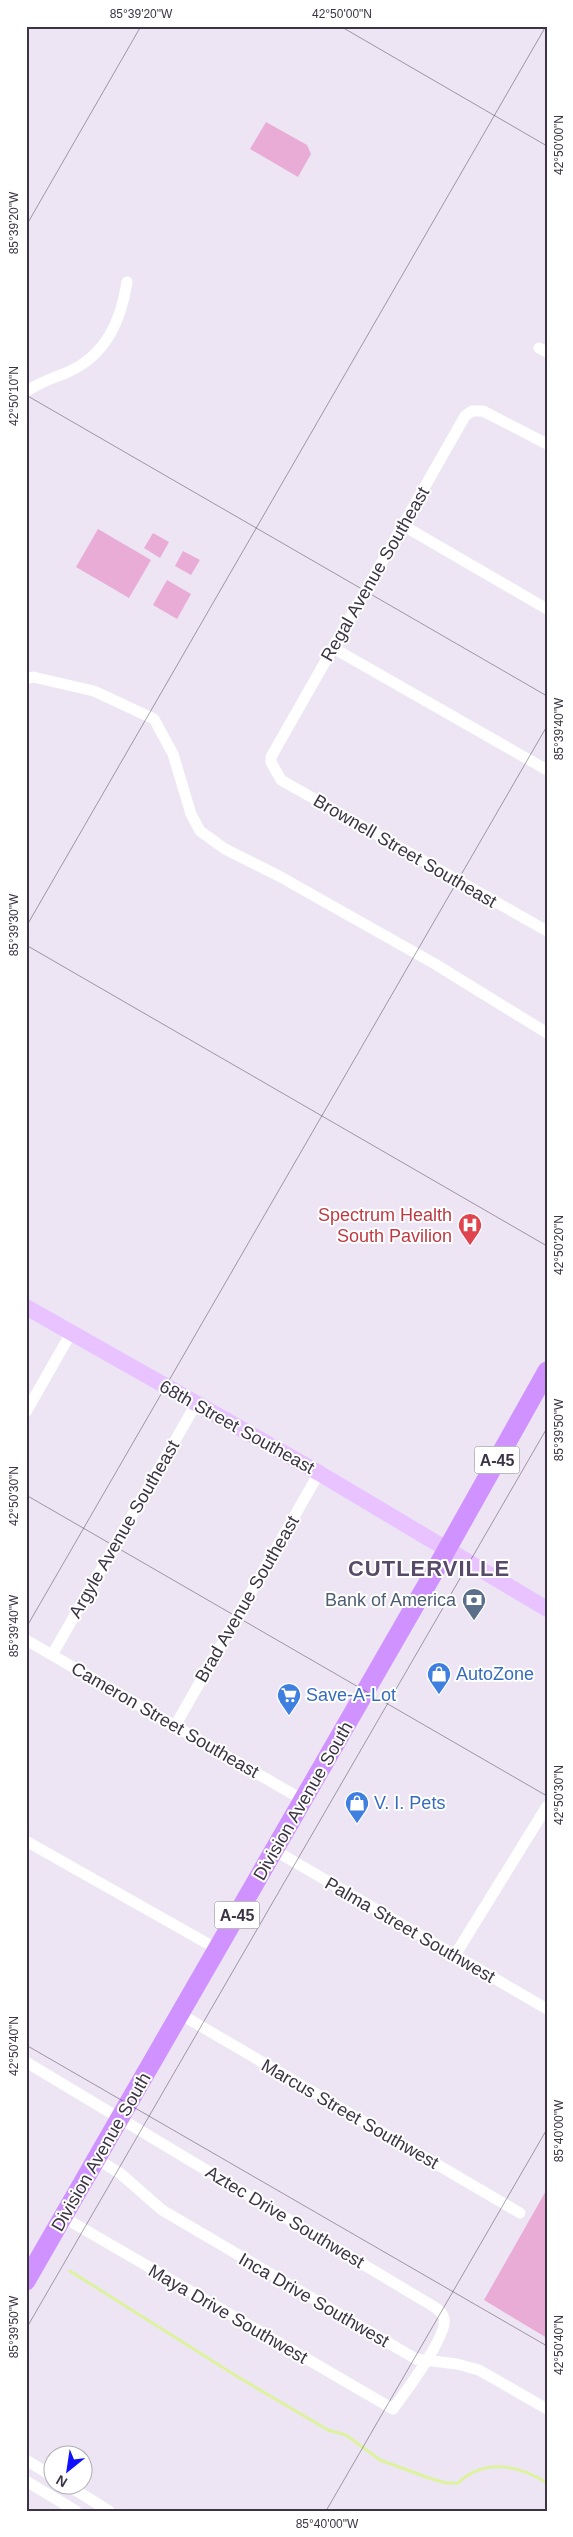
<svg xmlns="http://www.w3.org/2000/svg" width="573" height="2537" font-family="Helvetica,sans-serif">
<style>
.green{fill:#e9acd6}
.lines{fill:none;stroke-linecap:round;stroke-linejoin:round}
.stream{stroke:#dcf29f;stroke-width:3}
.minor{stroke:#fff;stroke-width:11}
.secondary{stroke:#e8c3ff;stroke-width:16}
.primary{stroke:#d092ff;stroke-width:19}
.ticks{fill:none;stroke:#3c3445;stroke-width:1;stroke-opacity:0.45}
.labels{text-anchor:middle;stroke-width:4;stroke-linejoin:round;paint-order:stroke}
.shield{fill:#fff;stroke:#76717d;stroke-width:1}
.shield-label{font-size:16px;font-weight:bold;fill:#3c3445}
.street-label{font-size:18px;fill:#3c3445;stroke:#fff}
.health-label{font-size:18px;fill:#be3a42;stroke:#fff;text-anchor:end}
.service-label{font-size:18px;fill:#4e5e75;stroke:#fff;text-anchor:end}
.shop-label{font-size:18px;fill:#366cbe;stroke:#fff;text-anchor:start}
.district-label{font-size:22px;font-weight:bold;letter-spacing:1px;fill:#584b69;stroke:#fff}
.neatline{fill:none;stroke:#3c3445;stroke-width:2}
.ticks-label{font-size:12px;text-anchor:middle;fill:#3c3445}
</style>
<rect width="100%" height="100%" fill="#ede5f3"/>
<path class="green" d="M266,122L307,145L311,154L298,177L250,149Z
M98,529L151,560L129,598L76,567Z
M153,533L169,542L160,558L144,548Z
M183,551L200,560L191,575L175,566Z
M167,580L191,594L177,619L153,605Z
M547,2189V2338L484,2300Z"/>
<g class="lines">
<path class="stream" d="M70,2271L238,2377L328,2430L346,2435L380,2460L429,2478L446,2483H458C484,2458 519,2465 547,2483"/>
<path class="minor" d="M539,348L547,352
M26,392C39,382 54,378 68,372C106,355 121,321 127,282
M547,444L483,411H472L465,416L271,757V762L281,780L547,931
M404,526L547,609
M333,648L547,770
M26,679L33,677L94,691L154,719L173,754L191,814L200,831L225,849L279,876L435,964L547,1033
M26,1412L71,1333
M26,1640L303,1800
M52,1655L196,1404
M175,1726L319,1473
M26,1841L217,1949
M274,1850L547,2009
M455,1955L547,1806
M180,2014L520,2213
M26,2062L421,2299C429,2304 442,2309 444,2319C448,2335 404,2394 393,2409L63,2217
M97,2159L121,2174L162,2210L416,2359L457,2364L479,2370L547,2409
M26,2460L52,2476
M26,2481L76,2511
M66,2484L109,2511"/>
<path class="secondary" d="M26,1307L319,1473L547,1609"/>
<path class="primary" d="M26,2281L437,1567L547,1371"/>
</g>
<path class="ticks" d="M340,26L547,146M26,226L141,26M26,395L547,696M26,927L546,26M26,945L547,1246M26,1495L547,1796M26,1628L547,726M26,2045L547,2346M26,2329L547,1428M326,2511L547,2129"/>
<defs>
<g id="hospital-pin" transform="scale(1.25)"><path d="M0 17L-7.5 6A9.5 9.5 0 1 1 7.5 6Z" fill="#e0444e" stroke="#fff"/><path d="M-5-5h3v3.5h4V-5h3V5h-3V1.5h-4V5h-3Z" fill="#fff"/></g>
<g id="bank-pin" transform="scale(1.25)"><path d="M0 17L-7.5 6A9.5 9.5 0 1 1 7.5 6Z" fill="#5c6f8a" stroke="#fff"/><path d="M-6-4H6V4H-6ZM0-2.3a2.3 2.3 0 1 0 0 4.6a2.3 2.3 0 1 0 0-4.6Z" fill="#fff"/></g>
<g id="shop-pin" transform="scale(1.25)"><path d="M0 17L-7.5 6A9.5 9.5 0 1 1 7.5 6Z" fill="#3f7fe0" stroke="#fff"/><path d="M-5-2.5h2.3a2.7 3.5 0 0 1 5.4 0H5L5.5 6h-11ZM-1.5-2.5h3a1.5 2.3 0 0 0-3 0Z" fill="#fff"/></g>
<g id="supermarket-pin" transform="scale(1.25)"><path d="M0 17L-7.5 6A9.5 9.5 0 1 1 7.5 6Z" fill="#3f7fe0" stroke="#fff"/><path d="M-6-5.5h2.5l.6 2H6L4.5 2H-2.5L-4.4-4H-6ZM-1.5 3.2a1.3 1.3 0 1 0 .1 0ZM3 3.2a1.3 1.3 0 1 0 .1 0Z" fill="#fff"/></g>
</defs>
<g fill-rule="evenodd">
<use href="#hospital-pin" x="470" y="1225"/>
<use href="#bank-pin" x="474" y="1600"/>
<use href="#shop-pin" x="439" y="1674"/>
<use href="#supermarket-pin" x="289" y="1695"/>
<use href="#shop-pin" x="357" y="1803"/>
</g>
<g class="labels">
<g class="shield">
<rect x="474.5" y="1446.5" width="45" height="27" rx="4"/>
<rect x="214.5" y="1901.5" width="45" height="27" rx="4"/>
</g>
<g class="shield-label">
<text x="497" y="1466">A-45</text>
<text x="237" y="1921">A-45</text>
</g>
<g class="street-label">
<text transform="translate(375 574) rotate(-60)" y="6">Regal Avenue Southeast</text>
<text transform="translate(405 851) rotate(30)" y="6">Brownell Street Southeast</text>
<text transform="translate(237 1427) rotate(29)" y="6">68th Street Southeast</text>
<text transform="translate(124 1529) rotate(-60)" y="6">Argyle Avenue Southeast</text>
<text transform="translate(247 1599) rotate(-60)" y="6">Brad Avenue Southeast</text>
<text transform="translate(165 1720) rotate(30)" y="6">Cameron Street Southeast</text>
<text transform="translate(303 1801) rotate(-60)" y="6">Division Avenue South</text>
<text transform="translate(410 1930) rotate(30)" y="6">Palma Street Southwest</text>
<text transform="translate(350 2114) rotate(30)" y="6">Marcus Street Southwest</text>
<text transform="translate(101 2152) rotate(-60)" y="6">Division Avenue South</text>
<text transform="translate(285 2217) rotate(31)" y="6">Aztec Drive Southwest</text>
<text transform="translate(314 2300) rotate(30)" y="6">Inca Drive Southwest</text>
<text transform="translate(228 2314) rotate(30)" y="6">Maya Drive Southwest</text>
</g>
<g class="health-label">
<text x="452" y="1221">Spectrum Health<tspan x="452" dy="21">South Pavilion</tspan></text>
</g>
<g class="service-label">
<text x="456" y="1606">Bank of America</text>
</g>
<g class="shop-label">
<text x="456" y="1680">AutoZone</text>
<text x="306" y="1701">Save-A-Lot</text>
<text x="374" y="1809">V. I. Pets</text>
</g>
<g class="district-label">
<text x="429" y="1576">CUTLERVILLE</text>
</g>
</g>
<rect width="573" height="2537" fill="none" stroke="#ffffff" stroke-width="55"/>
<g transform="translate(68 2470) rotate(210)"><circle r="24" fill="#ffffff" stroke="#b1aeb5"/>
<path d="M0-4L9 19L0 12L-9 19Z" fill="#1110ff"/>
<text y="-8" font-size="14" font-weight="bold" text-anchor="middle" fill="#3c3445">N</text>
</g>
<rect x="28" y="28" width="518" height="2482" class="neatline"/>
<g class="ticks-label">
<text x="141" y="18">85°39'20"W</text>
<text x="342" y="18">42°50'00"N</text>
<text transform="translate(559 145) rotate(-90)" y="4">42°50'00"N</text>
<text transform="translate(14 223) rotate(-90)" y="4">85°39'20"W</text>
<text transform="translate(14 396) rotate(-90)" y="4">42°50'10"N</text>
<text transform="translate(559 729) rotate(-90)" y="4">85°39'40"W</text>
<text transform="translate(14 925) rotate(-90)" y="4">85°39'30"W</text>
<text transform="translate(559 1245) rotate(-90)" y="4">42°50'20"N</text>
<text transform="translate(559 1430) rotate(-90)" y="4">85°39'50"W</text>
<text transform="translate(14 1496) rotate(-90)" y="4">42°50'30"N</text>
<text transform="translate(14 1626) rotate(-90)" y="4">85°39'40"W</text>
<text transform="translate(559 1795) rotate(-90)" y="4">42°50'30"N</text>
<text transform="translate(14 2046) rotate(-90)" y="4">42°50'40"N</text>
<text transform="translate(559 2131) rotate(-90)" y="4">85°40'00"W</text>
<text transform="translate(14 2327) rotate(-90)" y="4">85°39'50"W</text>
<text transform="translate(559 2345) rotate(-90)" y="4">42°50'40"N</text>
<text x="327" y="2528">85°40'00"W</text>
</g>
</svg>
